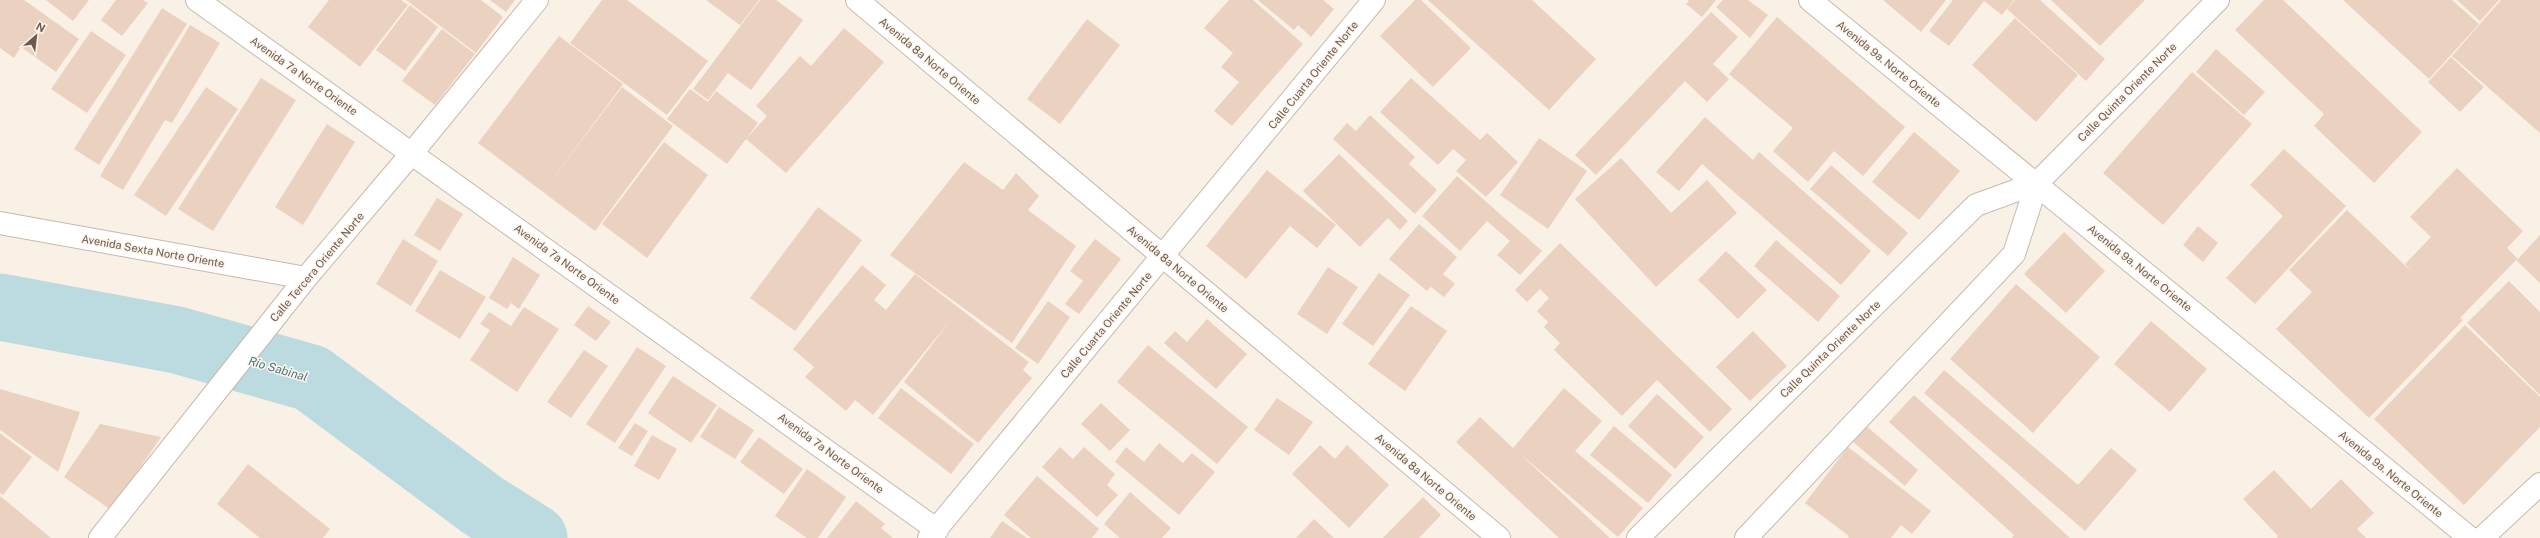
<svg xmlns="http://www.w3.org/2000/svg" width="2540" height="538" font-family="'Public Sans',sans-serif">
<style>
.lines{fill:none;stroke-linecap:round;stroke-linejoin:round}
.river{stroke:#bcdbe0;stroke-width:67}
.building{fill:#ebd1c0}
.minor-casing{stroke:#c8b9ad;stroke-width:24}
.tertiary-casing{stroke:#c8b9ad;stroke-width:24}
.minor{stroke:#fff;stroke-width:22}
.tertiary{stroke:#fff;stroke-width:22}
.labels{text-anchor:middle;stroke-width:3;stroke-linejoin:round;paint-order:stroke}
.street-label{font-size:11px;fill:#6e594e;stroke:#fcf5eb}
.water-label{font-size:12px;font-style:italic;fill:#4b777f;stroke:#fcf5eb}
</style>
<rect width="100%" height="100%" fill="#f9f1e5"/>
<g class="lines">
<path class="river" d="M0,307L177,340L311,378L482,505L534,538"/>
</g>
<path class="building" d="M0,0H24L79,39L56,72L21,47L14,58L0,48Z
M46,0H89L73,21Z
M116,0H143L148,3L122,36L101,20Z
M329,0H401L408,5L360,67L308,27Z
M406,0H481L503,17L476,53Z
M490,0H515L506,12Z
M602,0H627L708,61L667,115L570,43Z
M706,0H759L740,25Z
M760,0H776L803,20L751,90L728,73L708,100L693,89Z
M1229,0H1253L1303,44L1232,126L1214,111L1239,82L1221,67L1233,53L1204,28Z
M1258,0H1323L1334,9L1311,37L1298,25L1294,30Z
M1415,0H1421L1471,48L1433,87L1380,36Z
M1428,0H1532L1596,59L1549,110Z
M1689,0H1716L1702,17L1686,4Z
M1723,0H1748L1768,15L1750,38L1716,7Z
M1883,0H1946L1921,32Z
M1953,0H2014L2002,15L1984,1L1949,46L1929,31Z
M2015,0H2040L2105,59L2086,81L2007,9Z
M2051,0H2145L2100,46Z
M2264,0H2283L2422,132L2374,183L2314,126L2324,114L2235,30Z
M2343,0H2452L2479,24L2429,79Z
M2457,0H2499L2480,21Z
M2501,0H2540V133L2452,56Z
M410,5L438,27L405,71L376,50Z
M162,8L187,24L99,165L74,149Z
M1711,12L1738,37L1713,64L1729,79L1707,102L1685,81L1596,175L1575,155Z
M1777,17L1905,127L1863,176L1834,151L1808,182L1773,151L1793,128L1729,74Z
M2015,18L2078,75L2036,122L1972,65Z
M1087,19L1120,45L1060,124L1027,99Z
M190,25L220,43L172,123L165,120L123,190L100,176Z
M844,28L884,62L786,173L746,139L767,116L756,106L800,56L811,66Z
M442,29L475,54L435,105L402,81Z
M91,31L126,55L87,113L51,89Z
M559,36L623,84L543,192L478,143Z
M2216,49L2265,92L2244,115L2196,72Z
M2451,57L2484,87L2460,112L2428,82Z
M2192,72L2252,124L2163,225L2103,173Z
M261,78L296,100L213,231L178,209Z
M1411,78L1480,140L1487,133L1518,162L1486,197L1456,171L1466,160L1453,149L1438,165L1380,112Z
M206,87L238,109L166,216L134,195Z
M622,87L673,126L595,231L543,192Z
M690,89L708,102L716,91L758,123L727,164L667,119Z
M1370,115L1415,157L1409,164L1437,190L1415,214L1333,139L1347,123L1356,131Z
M1705,117L1753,160L1759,152L1871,251L1841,285L1702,164L1679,191L1656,172Z
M327,124L355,142L303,225L275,207Z
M1914,132L1960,171L1919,220L1872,182Z
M1539,138L1587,171L1548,229L1500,195Z
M664,142L708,175L647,258L602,224Z
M2284,149L2346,206L2255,304L2226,278L2283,216L2250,185Z
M1339,154L1408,221L1400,230L1388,218L1360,247L1303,191Z
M1621,158L1671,213L1707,180L1737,213L1656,287L1575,199Z
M964,162L1003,190L1016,173L1039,196L1028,210L1076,246L1012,343L890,255Z
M1831,165L1908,233L1888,256L1810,189Z
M2457,168L2523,231L2507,248L2518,259L2540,235V283L2516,260L2460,318L2463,320L2369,418L2276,329L2312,292L2289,270L2347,210L2412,272L2405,264L2431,237L2410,217Z
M1267,170L1336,225L1317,248L1290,226L1246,279L1206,246Z
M1457,176L1542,251L1520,275L1497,255L1510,241L1487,221L1460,251L1422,216Z
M437,198L463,214L440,251L414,235Z
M818,207L862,240L795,331L750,298Z
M1419,224L1457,257L1443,274L1455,284L1444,297L1431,287L1427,291L1389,259Z
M2198,226L2218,243L2203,262L2183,245Z
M2064,232L2105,271L2066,313L2024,274Z
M403,239L438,261L411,306L376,284Z
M1095,239L1121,259L1079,314L1065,304L1083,281L1070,271Z
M1776,240L1840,296L1818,322L1754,266Z
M1560,243L1732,409L1710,432L1657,380L1622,416L1554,350L1560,343L1544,327L1548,322L1537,311L1549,298L1540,289L1527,302L1515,290Z
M1726,251L1767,290L1738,319L1698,280Z
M513,257L540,275L519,309L511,303L507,309L489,298Z
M862,265L886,285L874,300L886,310L915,274L1029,362L1023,370L1032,378L978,443L904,382L949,322L873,415L855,400L846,411L805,377L814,367L793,349Z
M1328,267L1358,287L1327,334L1297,314Z
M440,270L486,297L460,339L415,311Z
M1379,273L1410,295L1373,346L1342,324Z
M2509,281L2540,312V395L2467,323Z
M2016,284L2100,357L2033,433L1950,359Z
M1048,301L1070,317L1038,364L1015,348Z
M588,306L611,322L596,341L574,325Z
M1411,306L1447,331L1405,391L1368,364Z
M524,307L559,329L517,392L470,360L490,330L480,324L489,312L511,326Z
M1207,319L1247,354L1216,389L1164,343L1175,331L1187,342Z
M2151,321L2207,369L2170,412L2114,364Z
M2465,325L2540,397V427L2464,505L2374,419Z
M1753,331L1787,366L1750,401L1716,367Z
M1148,345L1248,427L1217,464L1117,382Z
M637,347L666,366L615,443L586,424Z
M584,350L608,366L571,418L547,402Z
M1944,370L2078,485L2111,448L2137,470L2085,531L1924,393Z
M673,376L717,405L691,443L648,413Z
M901,388L974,444L951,474L878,418Z
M1564,388L1602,421L1575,451L1643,508L1618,537L1519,453L1610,538H1559L1456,442L1480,417L1513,448Z
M0,389L80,412L58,472L0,430Z
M1657,394L1704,437L1675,469L1628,426Z
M1914,395L2070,538H2012L2014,535L1889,422Z
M1277,398L1313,422L1289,455L1254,430Z
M1101,403L1130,430L1110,451L1081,424Z
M719,407L754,430L735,459L700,437Z
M635,423L648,431L632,456L618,448Z
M100,424L161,437L111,510L64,477Z
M1865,425L1918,470L1905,486L1852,441Z
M1614,426L1672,475L1648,503L1590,455Z
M0,433L32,457L3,495L0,493Z
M652,435L677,449L659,480L634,466Z
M759,437L803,469L784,494L740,462Z
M1159,443L1183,463L1192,453L1215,472L1179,515L1115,462L1126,447L1144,462Z
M1320,445L1335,459L1347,445L1389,485L1349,528L1292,474Z
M1060,447L1073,459L1084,447L1115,474L1107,485L1118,495L1097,517L1042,467Z
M1848,447L1931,511L1912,534L1901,525L1891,538H1848L1849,536L1805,503Z
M248,464L330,529L323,538H260L217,504Z
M807,469L846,497L818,538H807L775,516Z
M2274,470L2311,509L2341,479L2374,513L2357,529L2366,538H2277L2278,536L2243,499Z
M1037,476L1099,529L1092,538H1031L1004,515Z
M1130,492L1171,528L1162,538H1120L1104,524Z
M0,496L51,538H0Z
M1423,497L1441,515L1419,538H1383Z
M856,501L885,524L881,528L893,538H827Z
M1314,519L1334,538H1296Z
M1002,521L1027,538H990Z"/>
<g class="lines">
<g class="minor-casing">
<path id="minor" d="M197,0L937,530
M857,0L1499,538
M1810,0L2470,538
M0,223L306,278
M100,538L306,278L412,153L537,0
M929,538L1374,0
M2482,538L2540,484"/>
</g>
<g class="tertiary-casing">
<path id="tertiary" d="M1638,538L1976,205L2037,183L2218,0
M1746,538L2014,254L2037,183"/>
</g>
<use href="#minor" class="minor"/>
<use href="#tertiary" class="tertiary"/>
</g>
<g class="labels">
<g class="street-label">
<text transform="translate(930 61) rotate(40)" y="4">Avenida 8a Norte Oriente</text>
<text transform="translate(1889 64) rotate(39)" y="4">Avenida 9a. Norte Oriente</text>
<text transform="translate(1313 75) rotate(-51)" y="4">Calle Cuarta Oriente Norte</text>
<text transform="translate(304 76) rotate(35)" y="4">Avenida 7a Norte Oriente</text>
<text transform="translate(2127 92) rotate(-45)" y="4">Calle Quinta Oriente Norte</text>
<text transform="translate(153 251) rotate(10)" y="4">Avenida Sexta Norte Oriente</text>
<text transform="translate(567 264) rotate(36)" y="4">Avenida 7a Norte Oriente</text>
<text transform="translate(317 267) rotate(-50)" y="4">Calle Tercera Oriente Norte</text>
<text transform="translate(2140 268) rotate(39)" y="4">Avenida 9a. Norte Oriente</text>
<text transform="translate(1178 269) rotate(40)" y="4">Avenida 8a Norte Oriente</text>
<text transform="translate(1106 325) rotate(-50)" y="4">Calle Cuarta Oriente Norte</text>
<text transform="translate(1830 349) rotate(-44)" y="4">Calle Quinta Oriente Norte</text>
<text transform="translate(831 453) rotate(36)" y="4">Avenida 7a Norte Oriente</text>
<text transform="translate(2391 474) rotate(39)" y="4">Avenida 9a. Norte Oriente</text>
<text transform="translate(1426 477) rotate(40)" y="4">Avenida 8a Norte Oriente</text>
</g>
<g class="water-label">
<text transform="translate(278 369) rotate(16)" y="4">Río Sabinal</text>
</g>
</g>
<g transform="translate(36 36) rotate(28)" stroke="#fcf5eb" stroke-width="3" paint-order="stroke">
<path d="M0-3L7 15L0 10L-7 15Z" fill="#6e594e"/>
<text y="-6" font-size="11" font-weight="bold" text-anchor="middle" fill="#6e594e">N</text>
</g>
</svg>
